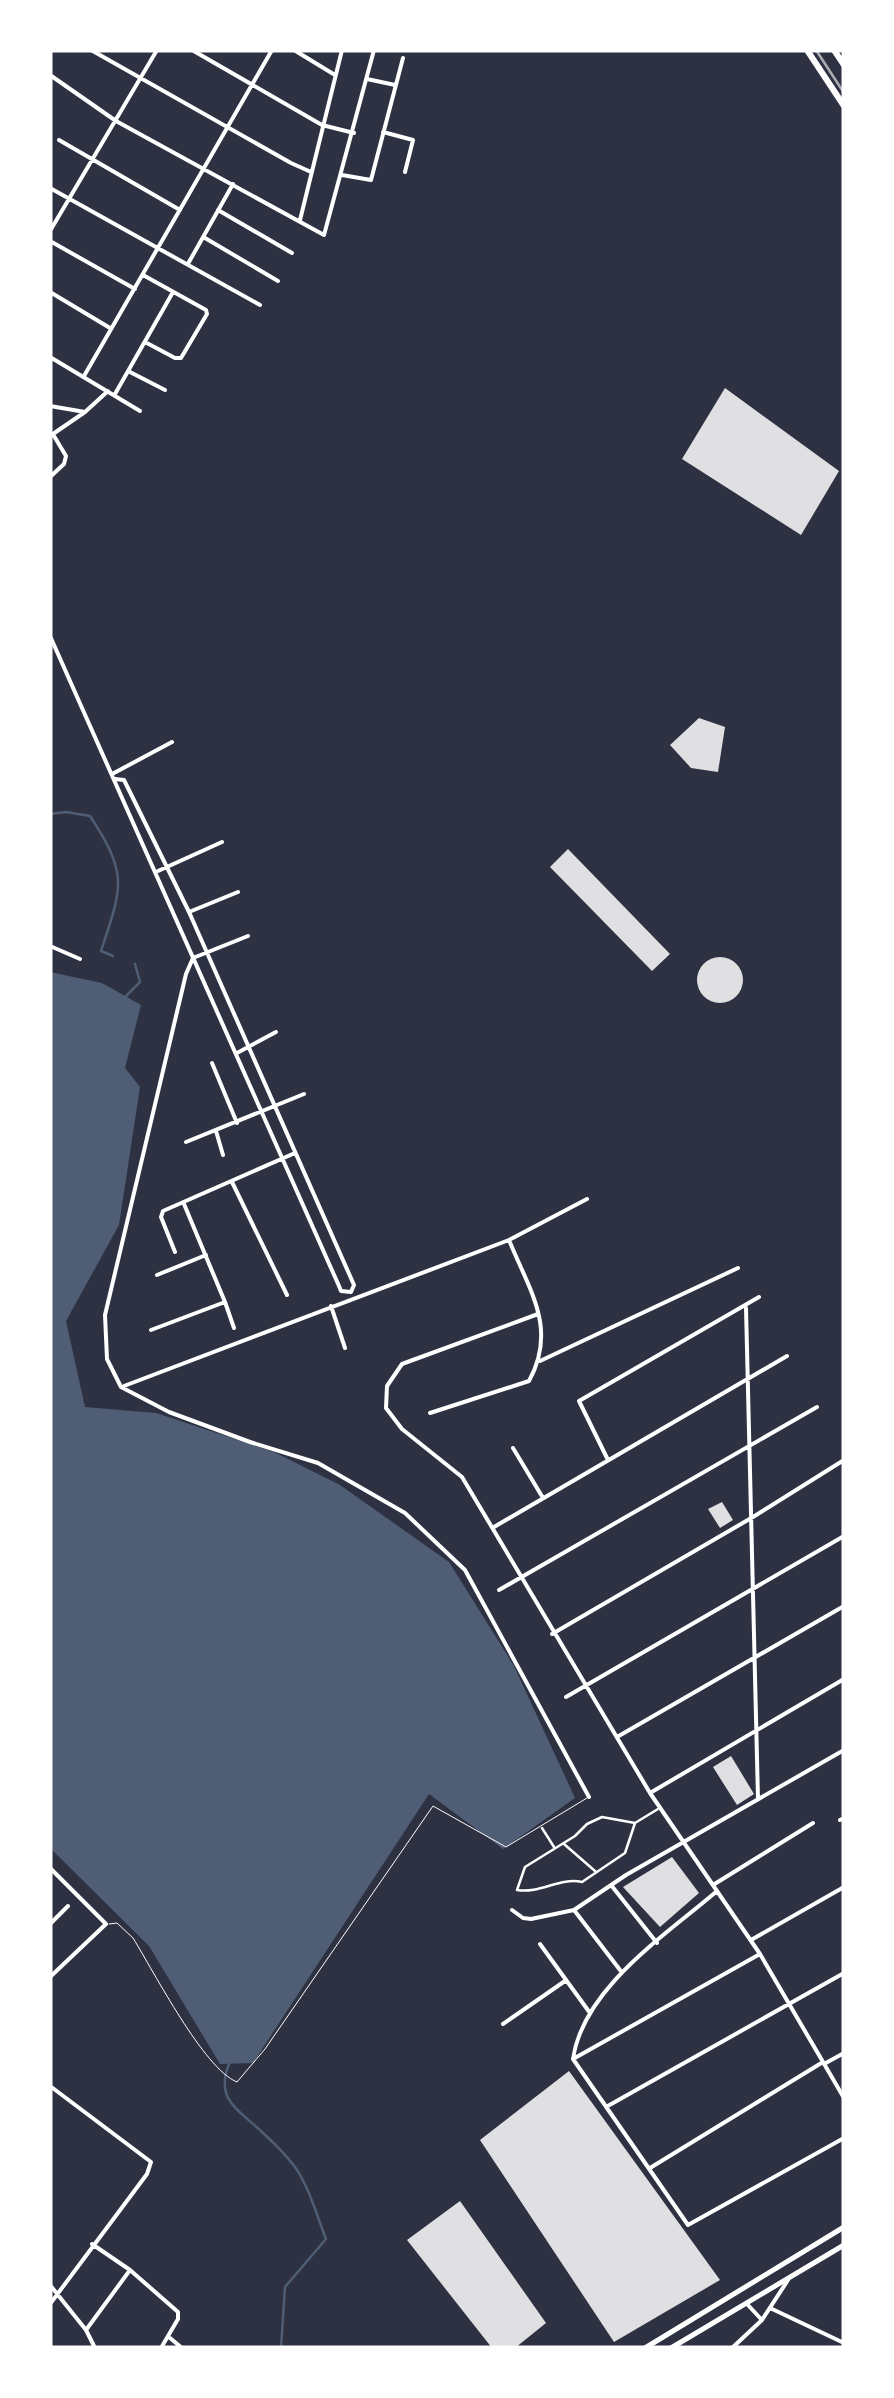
<svg xmlns="http://www.w3.org/2000/svg" width="894" height="2398" font-family="Ubuntu,sans-serif">
<style>
.water{fill:#4f5d75}
.lines{fill:none;stroke-linecap:round;stroke-linejoin:round}
.stream{stroke:#4f5d75;stroke-width:2.5}
.building{fill:#e0e0e3}
.service{stroke:#fff;stroke-width:1}
.pedestrian{stroke:#fff;stroke-width:2.5}
.minor{stroke:#fff;stroke-width:4}
.secondary{stroke:#fff;stroke-width:5}
.primary{stroke:#fff;stroke-width:6}
.rail{stroke:#abadb3;stroke-width:2.5}
</style>
<rect width="100%" height="100%" fill="#2d3142"/>
<path class="water" d="M50,972L102,983L141,1005L125,1068L140,1087L119,1225L66,1321L85,1407L156,1413L274,1452L340,1485L449,1562L514,1666L575,1798L503,1849L429,1794L253,2063L220,2064L149,1946L50,1848Z"/>
<g class="lines">
<path class="stream" d="M50,814L66,812L90,816C129,875 122,887 101,951L113,956
M126,996L140,982L135,964
M229,2064C214,2101 241,2111 263,2133C274,2143 286,2155 295,2167C309,2187 317,2216 326,2239L285,2287L281,2348"/>
</g>
<path class="building" d="M725,388L839,471L801,535L682,459Z
M699,718L725,727L718,772L691,768L670,745Z
M568,849L670,954L652,971L550,867Z
M697 980a23 23 0 1 1 46 0a23 23 0 1 1-46 0Z
M722,1502L733,1520L720,1528L708,1509Z
M731,1756L754,1794L737,1805L713,1767Z
M672,1857L699,1893L660,1927L623,1887Z
M569,2071L720,2280L614,2342L480,2140Z
M460,2201L546,2323L515,2348H492L407,2240Z"/>
<g class="lines">
<path class="service" d="M109,1924L117,1923L133,1938C154,1972 204,2069 237,2082L265,2049L433,1806L506,1847L587,1798"/>
<path class="pedestrian" d="M635,1823L625,1853L582,1882C560,1877 540,1894 517,1890L525,1867L575,1836L587,1824L602,1817L635,1823L658,1809
M542,1828L554,1847
M564,1844L595,1871"/>
<path class="minor" d="M91,50L291,163L311,172
M192,50L322,125L354,133
M294,50L335,75
M50,75L116,121L324,235L374,50
M367,79L395,85
M383,132L413,140L405,172
M59,140L180,210
M342,175L371,180L403,58
M50,188L260,305
M218,210L292,253
M300,220L342,50
M50,231L157,50
M205,238L278,281
M50,241L135,289
M189,262L233,184
M143,275L206,310L207,314L181,358H175L145,342
M50,292L110,328
M50,357L140,411
M130,372L165,390
M84,376L272,50
M115,394L173,292
M50,406L85,412
M50,436L85,412L108,391
M50,477L64,464L66,456L54,436
M50,636L339,1286L341,1291L351,1292L354,1285L189,912L124,780L115,779
M114,773L172,742
M158,871L222,842
M189,912L238,892
M248,936L193,958L186,974L105,1315L107,1359L121,1387L169,1412L250,1442L318,1463L405,1513L465,1570L589,1797
M50,946L80,959
M237,1053L276,1032
M212,1063L237,1123
M216,1131L223,1155
M186,1142L304,1094
M232,1182L287,1295
M175,1252L161,1217L163,1211L295,1153
M157,1275L206,1255
M225,1302L234,1328
M331,1306L345,1348
M746,1308L758,1799
M538,1314L402,1364L387,1386L386,1408L402,1429L462,1477L650,1793L760,1954L844,2098
M151,1330L225,1302L184,1204
M540,1361L738,1268
M124,1386L509,1240L587,1199
M430,1413L529,1381C558,1328 529,1290 509,1240
M513,1448L543,1498
M608,1460L579,1401L759,1297
M494,1527L787,1356
M499,1590L817,1407
M552,1634L753,1517L844,1460
M566,1697L844,1536
M617,1737L844,1606
M650,1793L844,1679
M840,1820L844,1818
M50,1868L106,1924L50,1977
M611,1885L657,1943
M713,1885L813,1823
M717,1891C666,1935 583,1988 573,2059L688,2225L844,2138
M512,1910L523,1918L531,1919L574,1910L626,1875L844,1750
M574,1910L620,1970
M50,1924L68,1906
M751,1940L844,1887
M540,1944L590,2013
M503,2024L565,1981
M573,2059L760,1954
M824,2064L844,2053
M50,2086L151,2162L147,2174L50,2304
M606,2107L844,1973
M650,2168L823,2062
M92,2244L130,2270L178,2312V2319L161,2348
M50,2285L86,2330L95,2348
M747,2304L761,2319
M770,2308L844,2343
M86,2330L130,2270
M170,2338L182,2348
M732,2348L762,2320L788,2280"/>
<path class="secondary" d="M645,2348L844,2227
M671,2348L844,2245"/>
<path class="primary" d="M807,50L844,106
M834,50L844,65"/>
<path class="rail" d="M816,50L844,93"/>
</g>
<rect width="894" height="2398" fill="none" stroke="#ffffff" stroke-width="105"/>
</svg>
